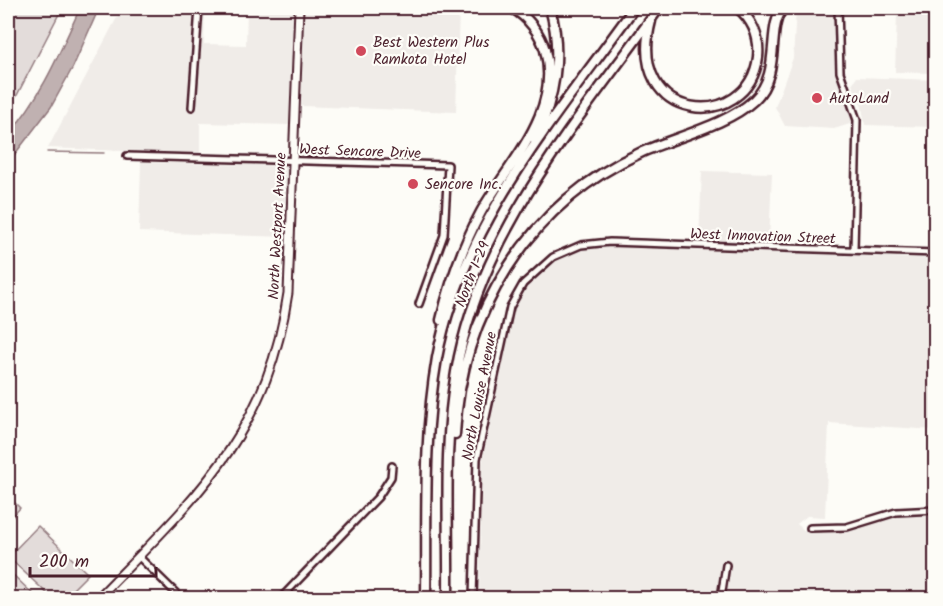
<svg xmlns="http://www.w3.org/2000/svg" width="943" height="606" font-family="Kalam,sans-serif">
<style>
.built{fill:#f0ece8}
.green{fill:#e3dcda;stroke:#967e82;stroke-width:1.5}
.water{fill:#c0b1b1;stroke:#91777b;stroke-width:1.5}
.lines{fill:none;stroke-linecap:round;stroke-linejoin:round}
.stream{stroke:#91777b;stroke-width:1.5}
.minor-casing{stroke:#4a1f2b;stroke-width:10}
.major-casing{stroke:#4a1f2b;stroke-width:11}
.highway-casing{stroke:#4a1f2b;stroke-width:13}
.minor{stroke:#fdfcf7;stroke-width:5}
.major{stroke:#fdfcf7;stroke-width:7}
.highway{stroke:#fdfcf7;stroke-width:8}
.poi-dot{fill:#d1495b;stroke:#fdfcf7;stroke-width:2}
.labels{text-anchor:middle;stroke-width:4.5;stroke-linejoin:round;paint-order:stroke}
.poi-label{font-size:15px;fill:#4a1f2b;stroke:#fdfcf7;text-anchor:start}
.street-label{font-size:15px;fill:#4a1f2b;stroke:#fdfcf7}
</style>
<rect width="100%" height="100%" fill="#fdfcf7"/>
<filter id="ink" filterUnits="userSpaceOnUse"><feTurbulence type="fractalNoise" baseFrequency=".0167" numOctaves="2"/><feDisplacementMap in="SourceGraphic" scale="12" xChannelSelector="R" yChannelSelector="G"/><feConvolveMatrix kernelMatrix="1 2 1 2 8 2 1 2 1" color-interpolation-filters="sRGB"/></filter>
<g filter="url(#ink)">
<path class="built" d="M122,8H205L204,44L246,45L247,8H294L291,125L200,123V154L48,148Z
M303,8H459L456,112L301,106Z
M796,10L834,12L838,82L853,123L834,129L785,126L775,107L793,58Z
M897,14L935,15V73L895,72Z
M857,77L935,80V127L865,125L862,107L852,84Z
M141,162L290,166L287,237L139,232Z
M702,171L772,173L769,243L699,240Z
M619,246L935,259V430L829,423L825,517L807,516L797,524L806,532H846L902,514L935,516V598H479L482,463L514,310L524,287L537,273L560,257L592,247Z"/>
<path class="green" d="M8,8H62L16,97L8,109Z
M8,496L20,508L8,521Z
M38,526L88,574L64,598H52L8,557Z
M8,570L37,598H8Z"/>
<path class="water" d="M80,8H99L73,67L51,107L8,163V135C42,96 59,54 80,8Z"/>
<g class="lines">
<path class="stream" d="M47,152L104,153"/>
<g class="minor-casing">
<path id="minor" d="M838,8L840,72L857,120L854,250
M192,107L199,8
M127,156L448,165L444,235L419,304
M810,528L847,527L896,512L936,510
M138,556L181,598
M281,598L378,497L391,477L392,466
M473,598L477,459L510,307L523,284L553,257L581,245L610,242L936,253
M721,598L726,565"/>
</g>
<g class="major-casing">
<path id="major" d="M878,8L936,9
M98,598C194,499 267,437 288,293L299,8"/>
</g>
<g class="highway-casing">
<path id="highway" d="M651,21C624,125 749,133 758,57C760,37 752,20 738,8
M535,141C555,97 563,54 550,8
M441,320C450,282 462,247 481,212C509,162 562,113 545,50C540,33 528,17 512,8
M455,434C461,314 528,204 640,153C674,137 726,126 754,100C783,73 765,25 784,8
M426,598C427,518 423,437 437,358C462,223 557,116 634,8
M448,598C449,524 443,446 456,372C480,231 578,121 659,8"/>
</g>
<use href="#minor" class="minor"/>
<use href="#major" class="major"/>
<use href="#highway" class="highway"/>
</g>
</g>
<g class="poi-dot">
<circle cx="361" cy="51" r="6"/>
<circle cx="817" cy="98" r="6"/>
<circle cx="413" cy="184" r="6"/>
</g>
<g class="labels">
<g class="poi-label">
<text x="373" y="47">Best Western Plus<tspan x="373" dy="17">Ramkota Hotel</tspan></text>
<text x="829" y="103">AutoLand</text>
<text x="425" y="189">Sencore Inc.</text>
</g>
<g class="street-label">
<text transform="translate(360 151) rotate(2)" y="5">West Sencore Drive</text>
<text transform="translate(277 226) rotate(-87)" y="5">North Westport Avenue</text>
<text transform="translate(763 236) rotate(2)" y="5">West Innovation Street</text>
<text transform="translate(472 274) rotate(-68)" y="5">North I-29</text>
<text transform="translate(479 396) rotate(-79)" y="5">North Louise Avenue</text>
</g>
</g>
<rect width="943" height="606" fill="none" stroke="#fdfcf7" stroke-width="30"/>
<rect x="15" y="15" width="913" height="576" fill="none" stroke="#4a1f2b" stroke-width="2" filter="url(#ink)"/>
<path d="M30 567v9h126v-9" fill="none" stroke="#4a1f2b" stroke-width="3"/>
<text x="39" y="567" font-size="18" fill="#4a1f2b" stroke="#fdfcf7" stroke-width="4.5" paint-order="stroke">200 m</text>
</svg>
